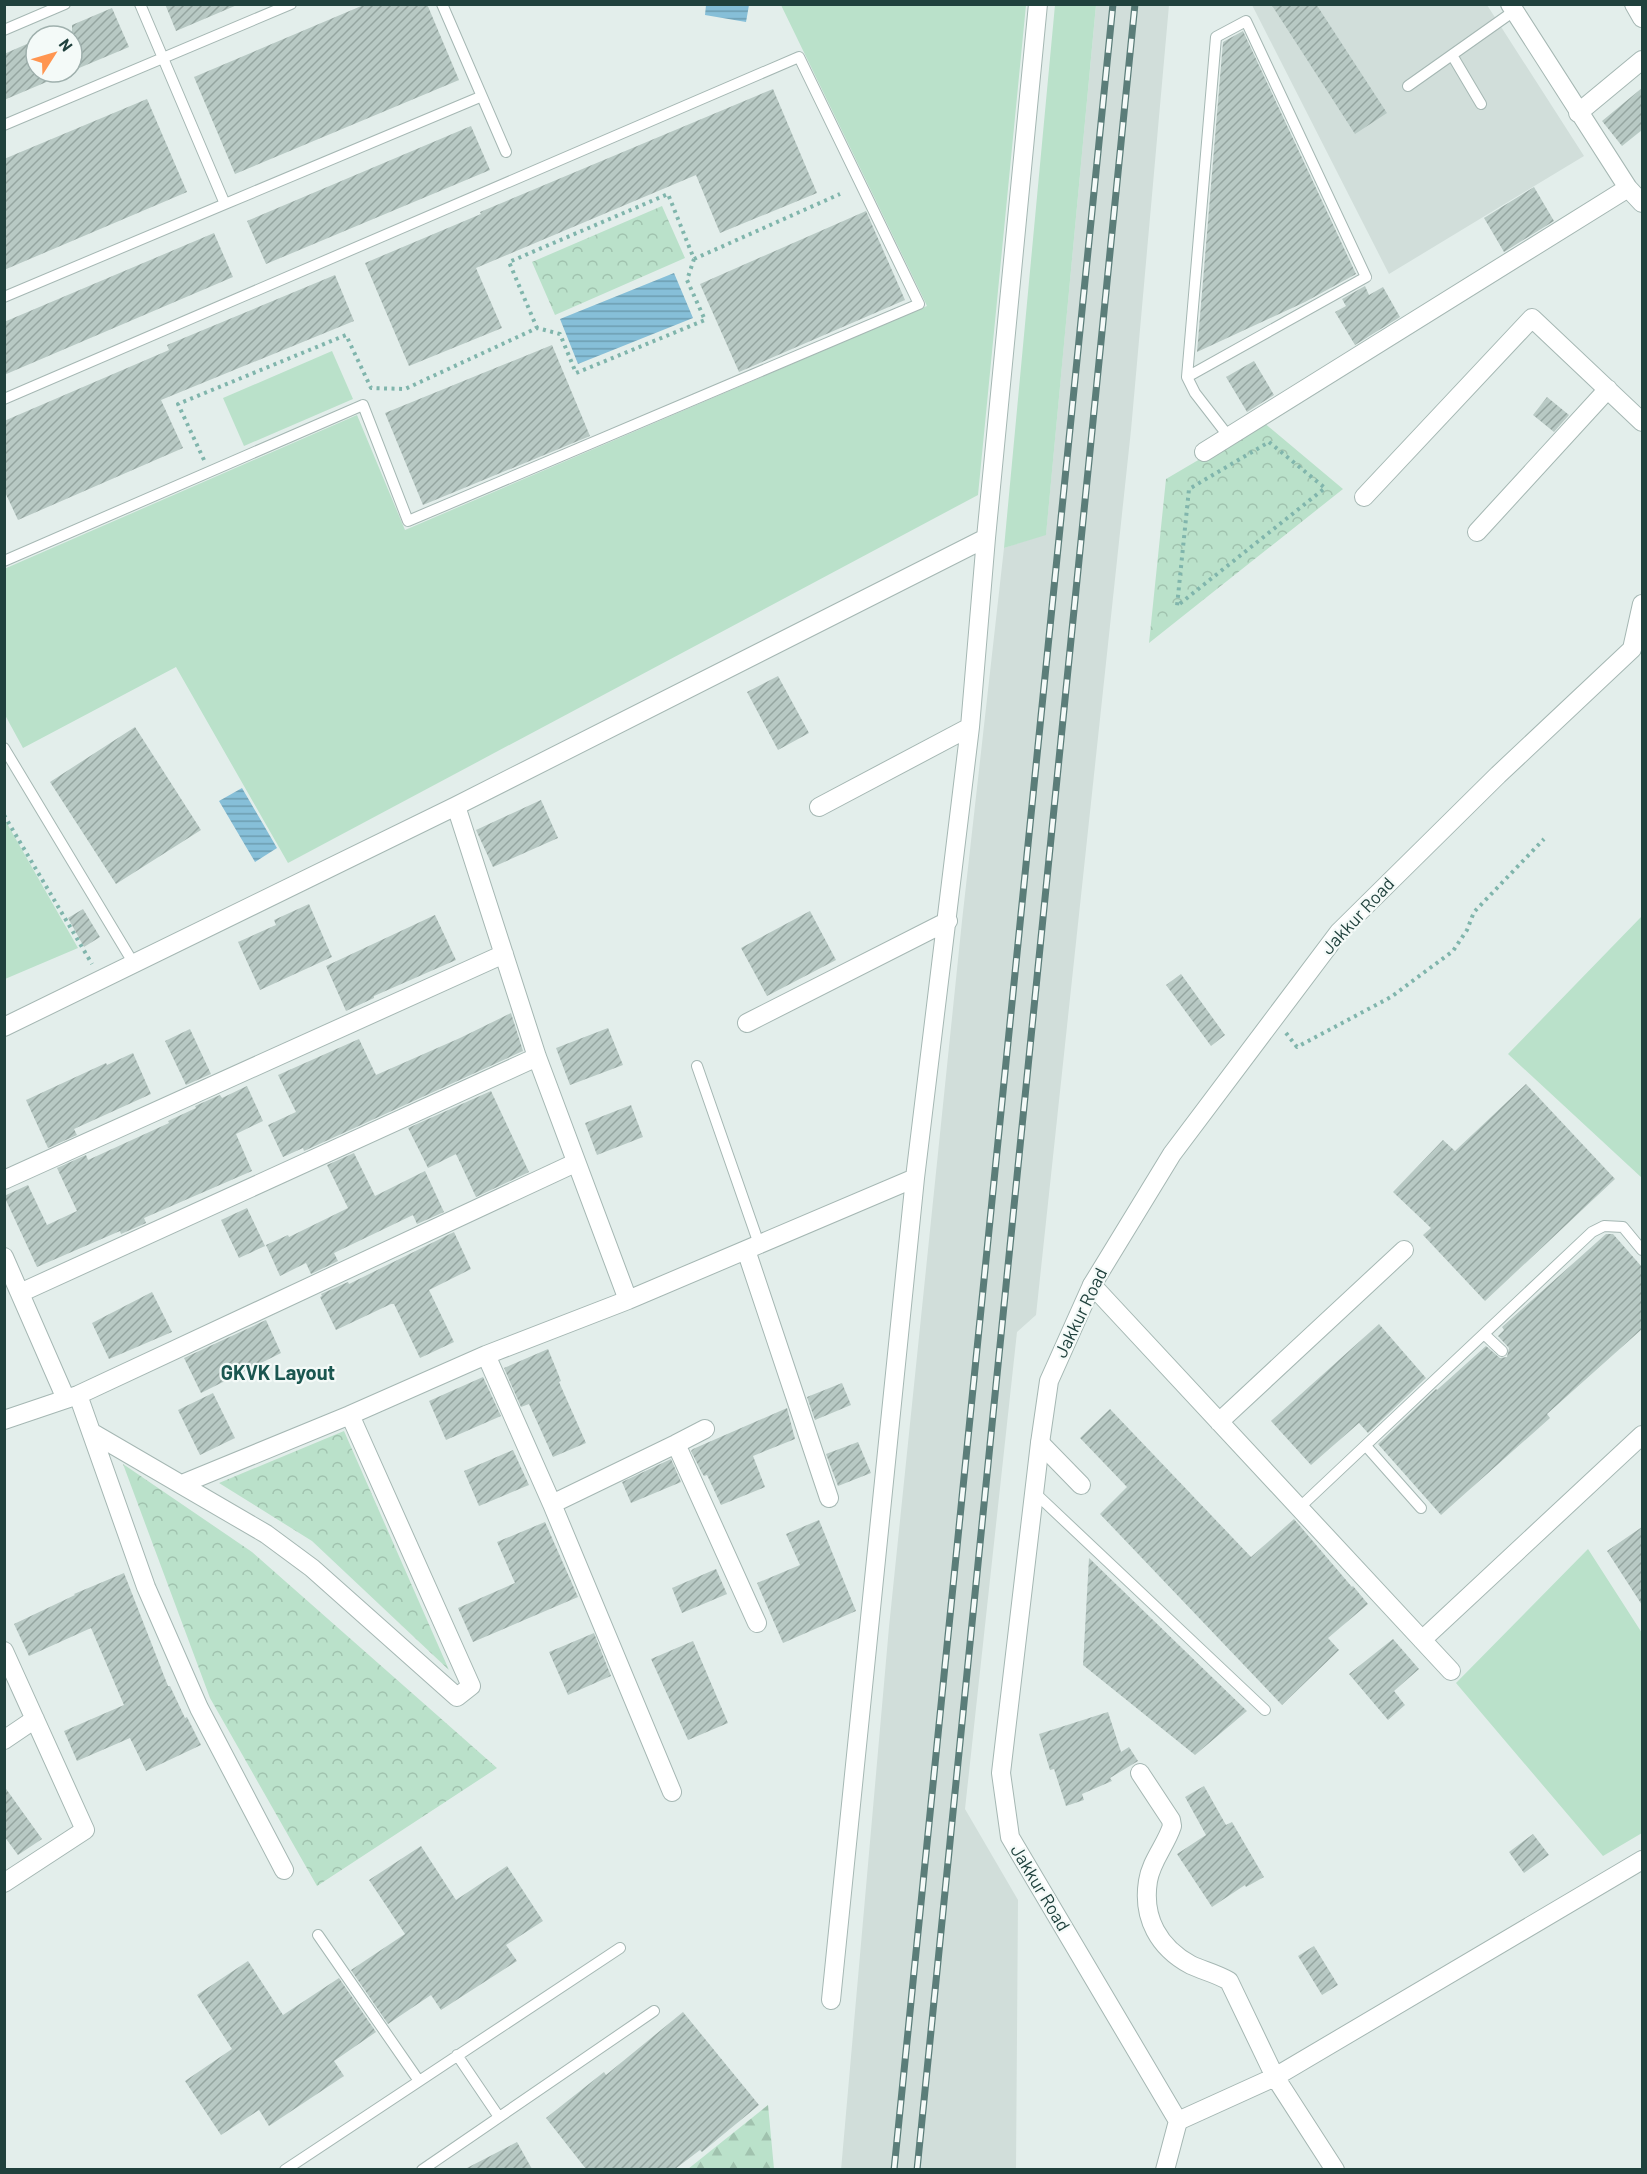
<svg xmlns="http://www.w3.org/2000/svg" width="1647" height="2174" font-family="Barlow,sans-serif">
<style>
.built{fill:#d1deda}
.green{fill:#bae1ca}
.forest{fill:url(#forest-firs)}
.park{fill:url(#park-crowns)}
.water{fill:url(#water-rules)}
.building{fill:url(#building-hatch)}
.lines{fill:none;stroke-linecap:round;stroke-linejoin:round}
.service-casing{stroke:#a5b7b3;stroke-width:12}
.minor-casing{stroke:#a5b7b3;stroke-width:20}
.tertiary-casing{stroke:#a5b7b3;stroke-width:20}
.path{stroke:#80b5ac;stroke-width:4;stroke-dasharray:3 4.5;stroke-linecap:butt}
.service{stroke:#fff;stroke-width:10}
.minor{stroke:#fff;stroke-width:18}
.tertiary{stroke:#fff;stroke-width:18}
.rail-casing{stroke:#5b7d79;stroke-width:7}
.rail{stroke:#f4faf8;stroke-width:4.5;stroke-dasharray:14;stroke-linecap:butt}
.labels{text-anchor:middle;stroke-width:4.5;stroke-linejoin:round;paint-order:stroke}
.street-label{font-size:18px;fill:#20413d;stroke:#f4faf8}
.neighbourhood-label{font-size:20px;font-weight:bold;fill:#1a5650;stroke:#f4faf8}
</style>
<defs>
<pattern id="forest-firs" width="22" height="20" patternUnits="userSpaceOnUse" patternTransform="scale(1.5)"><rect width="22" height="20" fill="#bae1ca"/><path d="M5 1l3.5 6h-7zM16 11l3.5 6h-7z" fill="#a0c2ae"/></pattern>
<pattern id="park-crowns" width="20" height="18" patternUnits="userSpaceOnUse" patternTransform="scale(1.5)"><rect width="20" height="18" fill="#bae1ca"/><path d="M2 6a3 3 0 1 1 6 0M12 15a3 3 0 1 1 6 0" fill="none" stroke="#a0c2ae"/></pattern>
<pattern id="water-rules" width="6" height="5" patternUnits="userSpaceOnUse" patternTransform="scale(1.5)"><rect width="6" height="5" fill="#86bfd8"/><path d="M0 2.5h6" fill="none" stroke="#6d9db0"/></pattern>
<pattern id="building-hatch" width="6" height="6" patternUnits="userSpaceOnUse" patternTransform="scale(1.5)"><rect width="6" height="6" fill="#b8c9c4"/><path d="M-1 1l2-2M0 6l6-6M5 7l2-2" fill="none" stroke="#95a5a0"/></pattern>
</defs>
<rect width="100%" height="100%" fill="#e3eeeb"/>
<path class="built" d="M1096,5H1169L1131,430L1036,1315L1017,1332L965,1809L1018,1900L1016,2169L841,2170L889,1627L962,921L1004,548L1046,534Z
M1252,5H1487L1584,156L1389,274Z"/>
<path class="green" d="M781,5H1026L978,495L288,863L176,667L23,748L5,715L4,569L357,415L405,530L927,306Z
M1055,5H1096L1046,535L1004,548Z
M332,351L353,399L244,446L223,398Z
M5,820L78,948L5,979H4Z
M1642,916V1178L1508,1054Z
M1588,1549L1642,1633V1833L1603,1856L1456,1683Z"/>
<path class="forest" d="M768,2105L774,2169H688Z"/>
<path class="park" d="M662,206L685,258L555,315L532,262Z
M1263,422L1343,489L1149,643L1166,479Z
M344,1431L449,1670L312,1541L219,1483Z
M123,1464L252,1552L497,1768L317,1886L210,1698Z"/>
<path class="water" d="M706,5H749L746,22L705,15Z
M674,273L693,318L578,364L560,319Z
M242,788L277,848L255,862L219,801Z"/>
<path class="building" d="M165,4H237V5L176,31Z
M366,4H427L459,80L235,174L194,77Z
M1271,4H1316L1387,113L1355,134Z
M112,8L129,47L72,71V25Z
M1243,31L1356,274L1305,302L1197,352L1223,42Z
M36,40V72H70L4,100V54Z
M1642,88V130L1622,146L1602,121Z
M773,89L817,193L720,233L696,175L476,268L502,328L409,366L365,263L481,214L480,212Z
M147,99L187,192L4,270V159Z
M471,126L490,170L266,264L247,221Z
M1534,187L1554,221L1504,252L1484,218Z
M866,211L905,300L739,372L700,284Z
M214,233L233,277L4,375V322Z
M335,275L354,321L161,400L183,448L18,520L4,490V421L169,350L167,345Z
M1365,286L1369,295L1383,287L1400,317L1355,345L1335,312L1346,306L1342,299Z
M552,345L590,436L423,505L385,413Z
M1254,361L1274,395L1247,412L1226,377Z
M1547,397L1569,415L1554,432L1533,415Z
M778,676L809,733L778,750L747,692Z
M135,727L201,830L116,884L50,782Z
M541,800L558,838L493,867L476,830Z
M309,904L332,957L260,990L238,942L276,925L274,920Z
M83,909L100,937L84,947L68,918Z
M810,911L836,960L767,996L741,948Z
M435,915L456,960L374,996V998L346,1011L326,966Z
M1181,974L1225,1035L1211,1046L1166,985Z
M511,1013L523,1051L304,1151L303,1148L283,1157L268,1125L296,1112L278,1075L359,1039L376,1075L460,1038Z
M608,1028L623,1065L570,1085L556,1048Z
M190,1029L211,1074L186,1085L165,1041Z
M133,1053L151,1094L74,1129L77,1135L48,1148L26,1100L106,1063L107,1065Z
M1526,1084L1615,1179L1485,1301L1423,1235L1431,1228L1393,1192L1443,1140L1455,1151Z
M247,1086L263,1121L236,1134L252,1171L144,1218L146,1223L121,1234L120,1231L37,1267L4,1196L28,1185L47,1225L77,1211L57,1168L86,1155L88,1160L169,1123L168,1121L196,1108L195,1106L220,1095L222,1098Z
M491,1091L529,1172L476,1197L456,1154L428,1168L408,1128Z
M631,1105L643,1137L597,1155L585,1123Z
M354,1153L375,1196L425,1171L444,1212L417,1224L413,1215L334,1253L338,1261L311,1274L306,1263L280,1276L266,1245L288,1235L289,1237L348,1208L327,1165Z
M247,1208L265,1246L239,1258L221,1220Z
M454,1232L471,1269L429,1290L454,1342L420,1358L394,1304H391L336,1330L320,1297L322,1296L321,1294L348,1282L349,1284Z
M1606,1234H1613L1642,1267V1329L1547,1414L1550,1418L1441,1515L1378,1444L1436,1389L1437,1390L1486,1346L1500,1358L1507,1357L1509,1348L1498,1336L1504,1330L1502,1327Z
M152,1292L172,1332L109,1359L92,1323Z
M266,1320L281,1353L201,1393L184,1358Z
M1379,1324L1426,1378L1368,1433L1359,1423L1311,1465L1271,1421Z
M548,1349L561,1381L559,1382L586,1443L553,1457L529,1404L521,1407L504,1368Z
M483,1377L501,1416L446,1440L429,1401Z
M842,1383L851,1405L815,1420L807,1397Z
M213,1393L235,1438L200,1455L178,1410Z
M787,1408L795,1439L753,1456L765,1487L721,1505L707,1475L704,1476L702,1473L691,1451L693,1449Z
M1110,1409L1251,1557L1294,1519L1352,1587L1353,1586L1368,1604L1328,1638L1339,1650L1282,1705L1100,1514L1127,1487L1080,1438Z
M858,1442L871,1473L838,1486L826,1454Z
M513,1450L529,1485L479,1506L464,1471Z
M671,1459L681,1482L631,1503L622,1482Z
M819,1520L856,1611L783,1643L757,1583L800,1565L786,1534Z
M545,1522L578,1597L473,1642L458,1608L515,1583L497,1542Z
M1642,1527V1605L1607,1551Z
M1089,1558L1247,1711L1195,1755L1083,1665Z
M716,1569L727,1594L682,1613L672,1588Z
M124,1573L168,1686H170L185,1718L187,1717L201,1745L146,1771L130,1738L77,1761L64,1731L124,1705L91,1628L29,1656L14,1624L75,1595L74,1594Z
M594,1633L611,1676L568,1695L549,1652Z
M1393,1639L1419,1669L1394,1691L1405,1705L1388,1720L1349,1674Z
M693,1641L728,1723L688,1740L651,1659Z
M1108,1712L1121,1752L1129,1747L1138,1761L1110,1778L1112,1781L1082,1794L1084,1800L1066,1806L1054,1769L1050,1770L1039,1734Z
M4,1786L42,1839L18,1855L4,1836Z
M1204,1786L1226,1825L1232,1822L1264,1877L1246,1887L1245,1885L1212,1907L1177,1854L1206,1835L1185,1797Z
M1533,1834L1549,1855L1524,1873L1509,1852Z
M421,1846L456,1900L507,1866L543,1921L506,1945L517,1961L441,2010L431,1995L388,2024L351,1970L405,1934L369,1880Z
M1314,1946L1338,1985L1322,1995L1298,1956Z
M248,1961L283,2015L339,1978L376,2032L334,2061L344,2076L269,2126L259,2110L221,2135L185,2081L232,2049L197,1995Z
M683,2012L759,2105L702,2152L700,2150L675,2169H586L546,2118L604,2072L606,2075Z
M517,2142L532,2169H465Z"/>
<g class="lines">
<g class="service-casing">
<path id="service" d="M140,4L225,204L480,97
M442,4L506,152
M4,30L65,4
M1452,55L1481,104
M1408,86L1514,11
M4,125L291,4
M4,297L225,204
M1187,377L1216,37L1246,21L1366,277L1187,377L1195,393L1229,437
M4,399L799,57L919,304L408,521L363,405L4,561
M4,748L134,964
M697,1066L759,1244
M1484,1334L1502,1351
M1366,1446L1421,1508
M1034,1492L1265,1710
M1299,1508L1592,1232L1604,1226L1623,1227L1642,1250
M318,1935L419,2081
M457,2055L499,2117
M285,2170L620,1948
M422,2170L654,2011"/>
</g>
<g class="minor-casing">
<path id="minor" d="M1510,4L1628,188L1642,203
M1634,4L1642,18
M1578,113L1642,60
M1204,452L1628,188
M1364,497L1532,318L1642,422
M1477,532L1608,389
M456,806L537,1057L628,1300
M819,807L970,727
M747,1023L948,921
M4,1027L456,806L986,538
M4,1180L504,954
M746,1250L829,1498
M4,1257L66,1399
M1092,1285L1451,1671
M20,1293L537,1057
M486,1355L552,1504L676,1444L757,1623
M78,1395L146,1587L199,1708L284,1870
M4,1420L78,1395L575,1163
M1219,1422L1404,1250
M91,1432L266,1534L312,1568L457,1697L471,1686L350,1415
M1040,1443L1081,1485
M676,1444L705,1429
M182,1484L350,1415L486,1355L628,1300L915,1178
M552,1504L672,1792
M1422,1640L1642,1435
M4,1651L85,1830L4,1883
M4,1740L35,1719
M1140,1773L1171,1820L1172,1826C1166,1845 1151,1861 1148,1881C1142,1918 1159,1948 1191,1965C1204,1971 1215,1973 1229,1981L1275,2077L1335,2170
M831,2000L915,1178L970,727L986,538L1038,4
M1178,2121L1275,2077L1642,1860"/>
</g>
<g class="tertiary-casing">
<path id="tertiary" d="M1165,2170L1178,2121L1010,1837L1001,1773L1040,1443L1049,1381L1092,1285L1172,1154L1339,932L1498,775L1632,649L1642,604"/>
</g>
<path class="path" d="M694,259L840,194
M1269,442L1325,488L1177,606L1189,489Z
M204,460L178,404L346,335L371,388L405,389L537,328L560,334L576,373L705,320L687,280L694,259L668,194L509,262L537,328
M4,815L92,964
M1286,1033L1297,1047L1391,997L1453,951L1467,930L1474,912L1544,839"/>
<use href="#service" class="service"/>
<use href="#minor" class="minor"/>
<use href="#tertiary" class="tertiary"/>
<g class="rail-casing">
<path id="rail" d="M894,2170L1113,4
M917,2170L1135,4"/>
</g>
<use href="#rail" class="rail"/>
</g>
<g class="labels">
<g class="street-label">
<text transform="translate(1358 916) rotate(-47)" y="6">Jakkur Road</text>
<text transform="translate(1081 1313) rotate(-64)" y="6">Jakkur Road</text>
<text transform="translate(1040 1888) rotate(59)" y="6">Jakkur Road</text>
</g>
<g class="neighbourhood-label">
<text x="278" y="1380">GKVK Layout</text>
</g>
</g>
<rect width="1647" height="2174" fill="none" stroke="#20413d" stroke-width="12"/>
<g transform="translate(54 54) rotate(53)"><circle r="28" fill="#f4faf8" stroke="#9fb0ad" stroke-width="1.5"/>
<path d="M0-4.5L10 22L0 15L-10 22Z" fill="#ff9550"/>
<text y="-9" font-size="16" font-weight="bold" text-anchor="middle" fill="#20413d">N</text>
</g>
</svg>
